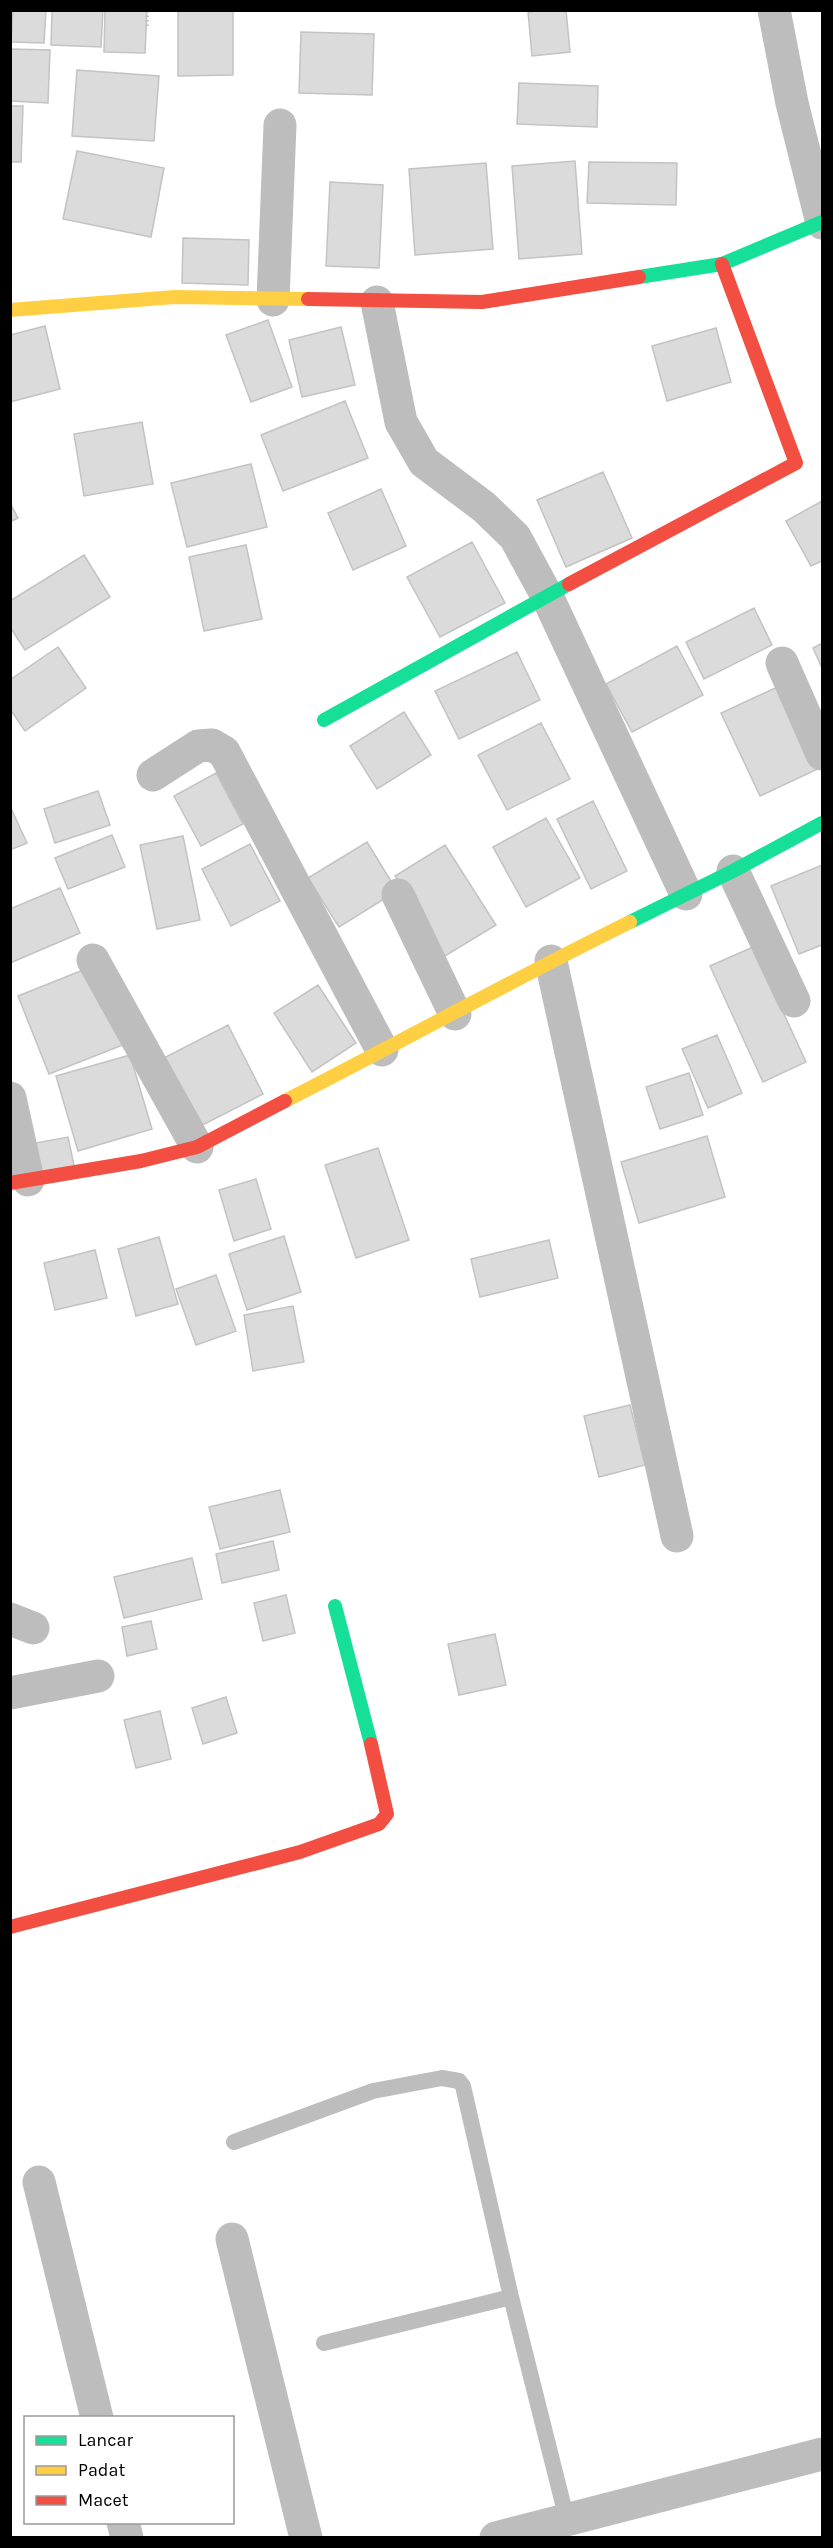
<svg xmlns="http://www.w3.org/2000/svg" width="833" height="2548" font-family="Karla,sans-serif">
<style>
.building{fill:#dbdbdb;stroke:#c3c3c3;stroke-width:1.5}
.lines{fill:none;stroke-linecap:round;stroke-linejoin:round}
.path{stroke:#c2c2c2;stroke-width:4;stroke-dasharray:1.5 3;stroke-linecap:butt}
.lane{stroke:#bdbdbd;stroke-width:16}
.street{stroke:#bdbdbd;stroke-width:33}
.fast{stroke:#16e098;stroke-width:14}
.slow{stroke:#ffcf43;stroke-width:14}
.jam{stroke:#f24e42;stroke-width:14}
</style>
<rect width="100%" height="100%" fill="#fff"/>
<path class="building" d="M13,10H46L44,43L11,42Z
M52,10H103L101,47L51,45Z
M105,10H147L145,53L104,52Z
M178,10H233V75L178,76Z
M543,10H566L570,52L532,56L528,12Z
M301,32L374,34L372,95L299,93Z
M10,49L50,50L48,103L10,101Z
M77,70L159,76L154,141L72,136Z
M519,83L598,86L597,127L517,124Z
M10,106H23L21,162H10Z
M77,151L164,168L151,237L63,219Z
M575,161L582,254L519,259L512,166Z
M589,162L677,163L676,205L587,203Z
M486,163L493,249L415,255L409,169Z
M330,182L383,185L379,268L326,266Z
M183,238L249,240L248,285L182,283Z
M268,320L292,387L251,402L226,335Z
M45,326L60,389L10,402V335Z
M341,327L355,385L302,397L289,340Z
M716,328L731,382L667,401L652,346Z
M345,401L368,458L283,491L261,435Z
M142,422L153,484L84,496L74,434Z
M251,464L267,527L187,547L171,483Z
M603,472L632,538L566,567L537,500Z
M381,489L406,546L353,570L328,513Z
M822,501V561L811,566L786,521Z
M10,503L18,518L10,522Z
M472,542L505,603L440,637L407,577Z
M246,545L262,619L204,631L189,557Z
M84,555L110,597L25,650L10,627V601Z
M754,608L772,645L704,679L686,642Z
M822,643V668L813,648Z
M677,646L703,695L632,732L606,684Z
M58,647L86,688L25,731L10,709V680Z
M517,652L540,700L459,739L435,691Z
M786,683L822,767L760,796L721,713Z
M404,712L431,755L377,789L350,746Z
M541,723L570,779L507,810L478,755Z
M216,773L243,824L201,846L174,796Z
M98,791L110,825L55,843L44,809Z
M593,801L627,871L591,889L557,819Z
M10,806L27,843L10,850Z
M546,818L580,878L526,907L493,847Z
M112,835L125,867L68,889L55,858Z
M183,836L200,920L157,929L140,845Z
M367,842L397,891L339,927L308,878Z
M250,844L280,901L231,926L202,869Z
M445,845L496,925L445,956L395,876Z
M822,865V945L799,954L771,886Z
M60,888L80,933L10,963V909Z
M753,947L806,1062L763,1082L710,966Z
M93,966L125,1044L49,1074L18,996Z
M318,985L356,1043L312,1072L274,1013Z
M228,1025L263,1094L189,1132L154,1063Z
M717,1035L742,1093L708,1108L682,1049Z
M130,1055L152,1129L78,1151L56,1076Z
M689,1073L703,1115L660,1129L646,1087Z
M707,1136L725,1197L639,1223L621,1162Z
M68,1137L75,1170L36,1177L30,1144Z
M378,1148L409,1240L356,1258L325,1165Z
M256,1179L271,1229L234,1241L219,1190Z
M284,1236L301,1292L247,1310L229,1254Z
M159,1237L178,1304L136,1316L118,1249Z
M549,1240L558,1278L480,1297L471,1259Z
M95,1250L107,1298L55,1310L44,1263Z
M216,1275L236,1331L196,1345L176,1289Z
M293,1306L304,1362L253,1371L244,1315Z
M630,1405L645,1465L599,1477L584,1416Z
M280,1490L290,1532L220,1549L209,1507Z
M273,1541L279,1570L222,1583L216,1554Z
M192,1558L202,1599L124,1618L114,1577Z
M286,1595L295,1633L263,1641L254,1603Z
M151,1621L157,1649L127,1656L122,1627Z
M495,1634L506,1685L459,1695L448,1644Z
M226,1697L237,1733L203,1744L192,1708Z
M160,1711L171,1759L136,1768L124,1720Z"/>
<g class="lines">
<path class="path" d="M147,26V10"/>
<path class="lane" d="M234,2142L373,2091L442,2078L459,2081L463,2086L511,2297L567,2520
M324,2343L511,2297"/>
<path class="street" d="M774,10L792,103L822,223
M273,300L280,125
M377,302L401,422L424,462L484,507L515,537L547,596L686,894
M782,663L822,754
M153,775L198,746L212,745L224,752L382,1050
M733,871L794,1001
M398,895L455,1014
M93,960L197,1147
M551,961L677,1536
M10,1098L28,1180
M10,1619L33,1628
M10,1693L98,1676
M39,2182L97,2418
M232,2239L306,2538
M123,2522L127,2538
M496,2538L822,2454"/>
<path class="fast" d="M639,277L722,264L822,222
M324,720L569,584
M630,922L733,871L822,823
M335,1606L371,1744"/>
<path class="slow" d="M10,310L175,297L308,299
M285,1101C401,1042 514,979 630,922"/>
<path class="jam" d="M308,299L482,302L639,277
M569,584L796,463L722,264
M10,1183L141,1161L197,1147L285,1101
M10,1927L300,1852L379,1824L387,1814L371,1744"/>
</g>
<rect width="833" height="2548" fill="none" stroke="#000000" stroke-width="24"/>
<rect x="24" y="2416" width="210" height="108" fill="#ffffff" stroke="#999999" stroke-width="1.5"/>
<rect x="36" y="2436" width="30" height="9" fill="#16e098" stroke="#999999" stroke-width="1.5"/>
<text x="78" y="2446" font-size="18" fill="#000000">Lancar</text>
<rect x="36" y="2466" width="30" height="9" fill="#ffcf43" stroke="#999999" stroke-width="1.5"/>
<text x="78" y="2476" font-size="18" fill="#000000">Padat</text>
<rect x="36" y="2496" width="30" height="9" fill="#f24e42" stroke="#999999" stroke-width="1.5"/>
<text x="78" y="2506" font-size="18" fill="#000000">Macet</text>
</svg>
